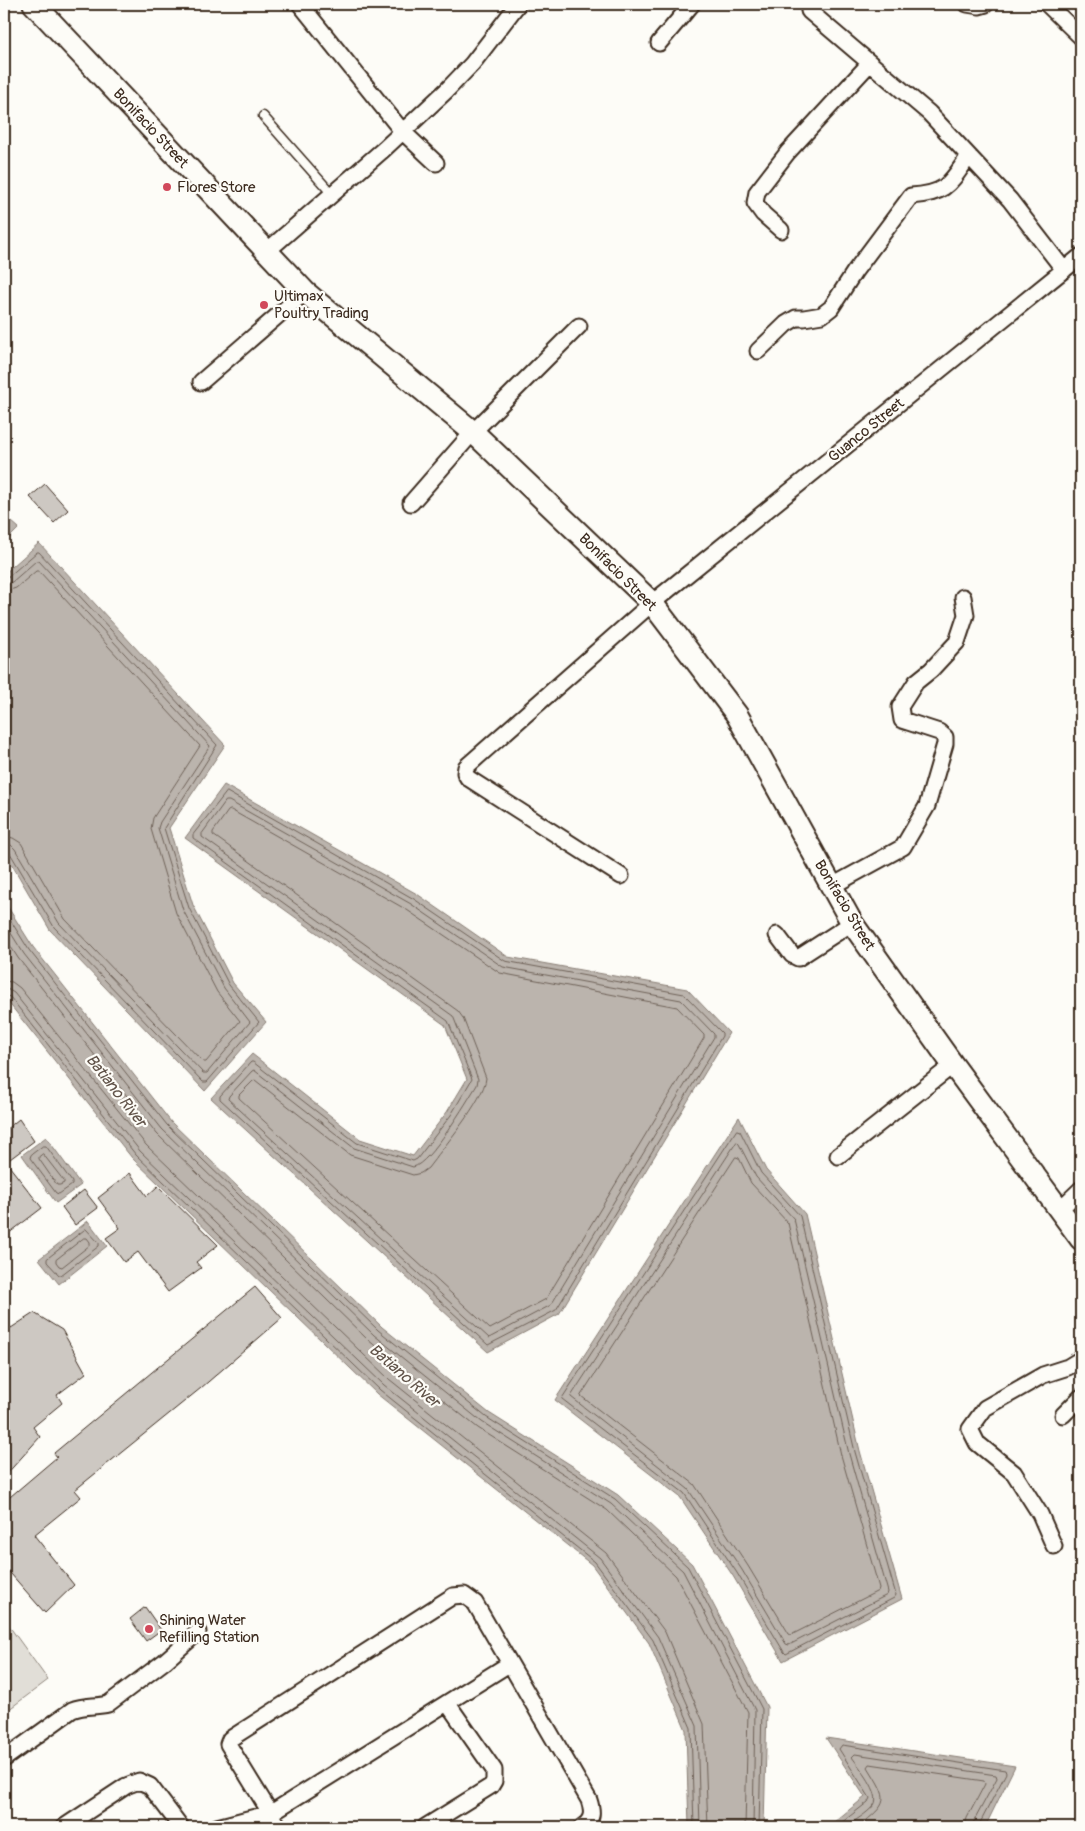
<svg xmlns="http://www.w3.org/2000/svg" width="1085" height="1831" font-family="Pangolin,sans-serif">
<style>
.green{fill:#e1ded7;stroke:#8e847a}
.water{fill:#bbb4ad;stroke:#887d74}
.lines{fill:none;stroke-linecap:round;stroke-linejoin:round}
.shore{stroke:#6e6157;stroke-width:1}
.building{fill:#cdc8c2;stroke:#3b2a1e}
.lane-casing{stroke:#3b2a1e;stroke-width:11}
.street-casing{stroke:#3b2a1e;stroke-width:19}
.secondary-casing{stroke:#3b2a1e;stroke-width:25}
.lane{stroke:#fdfcf7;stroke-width:8}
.street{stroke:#fdfcf7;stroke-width:15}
.secondary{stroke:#fdfcf7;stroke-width:21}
.poi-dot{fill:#d1495b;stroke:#fdfcf7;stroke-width:2}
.labels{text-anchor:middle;stroke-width:4.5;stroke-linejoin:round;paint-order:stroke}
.street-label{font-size:15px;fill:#3b2a1e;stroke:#fdfcf7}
.poi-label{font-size:15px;fill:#3b2a1e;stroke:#fdfcf7;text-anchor:start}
.water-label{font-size:16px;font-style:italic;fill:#615349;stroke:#fdfcf7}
</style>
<rect width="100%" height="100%" fill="#fdfcf7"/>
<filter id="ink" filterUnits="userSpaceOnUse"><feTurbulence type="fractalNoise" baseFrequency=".02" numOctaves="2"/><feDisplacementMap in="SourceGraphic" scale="10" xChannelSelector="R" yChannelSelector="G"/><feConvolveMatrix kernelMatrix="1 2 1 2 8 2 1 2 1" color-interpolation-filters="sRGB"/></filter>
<g filter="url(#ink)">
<path class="green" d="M4,1619L48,1680L4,1713Z"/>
<path class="water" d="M4,515L19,528L4,543Z
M39,543L225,745L169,828L193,905L233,983L266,1022L205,1091L50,930L4,851V574Z
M224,785L417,894L508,957L687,989L729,1033L559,1314L488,1352L211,1098L252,1054L360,1139L413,1156L447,1112L467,1079L445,1025L185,838Z
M4,901L33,947L171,1122L382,1327L489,1413L618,1495L692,1564L767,1707L764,1827H689L686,1730L649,1643L592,1565L377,1394L132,1158L4,997Z
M739,1117L766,1170L805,1214L860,1451L902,1599L783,1661L733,1576L680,1497L555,1400Z
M46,1137L81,1185L56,1203L22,1155Z
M88,1221L107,1246L59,1284L39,1259Z
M826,1738L1015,1766L985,1827H828L865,1797Z"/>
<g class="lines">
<path class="shore" d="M4,578L8,577L37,552H39L217,745L164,828L189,908L229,985L259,1022L207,1082H203L54,927L10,853L4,850
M4,584L12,582L36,561H39L210,746L160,822L158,828L183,910L224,988L250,1022L207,1073H203L59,923L15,849L10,844H4
M4,592L16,588L36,571H39L200,746L153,818L151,829L176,913L217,992L240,1021L206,1062H203L65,919L21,843L13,838L4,836
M227,792L414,899L505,961L684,994L722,1033V1036L556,1310L488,1345L220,1099V1096L251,1062H253L357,1143L413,1161L417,1159L451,1115L472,1079L448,1021L193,838V835Z
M226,801H229L411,904L503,967L681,1000L714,1034V1037L551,1305L489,1338L228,1099L229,1096L252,1071L254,1070L354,1148L413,1167C430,1164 467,1101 477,1085L478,1079L453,1016L202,837V834Z
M231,810L407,910L500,973L677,1007L704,1035V1038L546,1299L490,1329L239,1098V1095L253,1081L255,1080L350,1155L413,1175L421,1173L428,1168C442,1149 484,1100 486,1078L463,1018L458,1011L213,835V832L228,811Z
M4,910L29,950L167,1125L378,1330L486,1417L615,1499L688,1567L762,1709L759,1827
M4,922L24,954L162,1129L374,1335L482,1422L611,1504L683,1571L755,1710L753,1827
M4,936L18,958L157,1134L368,1340L478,1428L607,1510L676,1576L748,1712L745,1827
M4,981L12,982L20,988L146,1145L389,1379L606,1553L665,1632L704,1724L708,1827
M4,989L9,990L14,993L140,1151L384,1385L600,1558L658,1637L697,1726L700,1827
M4,995L10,997L136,1155L380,1390L595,1562L653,1640L691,1728L694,1827
M737,1130L740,1131L761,1173L800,1216L855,1452L896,1595L894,1598L786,1654L784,1652L737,1573L684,1493L562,1399Z
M737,1142L739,1144L756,1177L794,1219L849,1454L888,1592L887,1595L789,1645L786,1644L742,1570L688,1489L571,1397Z
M43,1146H46L72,1182V1185L59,1194L56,1193L30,1158L31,1155Z
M43,1154L64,1181V1183L60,1185H57L39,1159V1157Z
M736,1157L739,1158L751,1183L788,1223L841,1455L879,1588L878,1591L791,1635L789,1634L748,1566L694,1484L581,1396Z
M86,1229L99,1243V1246L61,1275H59L47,1262V1259Z
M84,1238H87L90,1242V1245L62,1267L59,1266L56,1262V1260Z
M836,1827L868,1802L870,1798L839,1749L842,1745L1005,1770L1006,1773L980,1823L979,1827
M846,1827C855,1820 867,1814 874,1805C882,1794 859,1767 852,1757L855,1754L996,1775L997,1778L974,1821L973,1827
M858,1827C890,1802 889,1801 868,1767L870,1764L984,1781L985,1784L967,1818L965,1827"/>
</g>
<path class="building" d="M45,484L68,510L54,523L30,497Z
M19,1119L34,1141L6,1162L42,1208L4,1237V1131Z
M130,1173L147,1196L158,1186L218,1245L196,1262L201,1268L168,1292L138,1252L124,1262L106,1238L120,1228L98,1198Z
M84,1190L98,1208L75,1225L62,1207Z
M255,1287L282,1318L201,1388L75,1490L81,1497L34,1535L74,1585L45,1613L4,1566V1502L57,1457L54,1453Z
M34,1313L62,1330L86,1373L57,1395L62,1403L33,1427L40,1437L4,1477V1318L11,1328Z
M145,1607L161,1630L146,1641L130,1619Z"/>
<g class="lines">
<g class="lane-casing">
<path id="lane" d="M263,116L332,194"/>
</g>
<g class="street-casing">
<path id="street" d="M300,4L402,131L436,163
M967,4L979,6L986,4
M1047,4L1081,37
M809,11L870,63
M659,43L692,4
M781,230L763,214L755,203L757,192L788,152L870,63L929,113L969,156L1010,200L1064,270
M266,252L384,149L446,91L472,64L518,4
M758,351L786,324L796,318H804L822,315L831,308L855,271L911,196C947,194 950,183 969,156
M201,382L305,292
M411,503L473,432L579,326
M621,876L468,778L465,773L466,767L652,603L1081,256
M832,886L903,847L927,806L945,744V737L939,732L902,720L900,707L916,682L931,670L957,642L966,615L963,597
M777,935L792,955L798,958L852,923
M838,1156L953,1065
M1059,1210L1081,1189
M1063,1415L1081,1397
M1054,1546L1040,1514L1014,1473L977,1443L970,1429L985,1408L1043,1375L1068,1367L1081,1359
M4,1759L72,1710C84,1705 96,1707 108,1704L165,1661L198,1632
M64,1827L126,1786L139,1781L150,1786L181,1827
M217,1827L271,1813L509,1664
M279,1827L228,1744L230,1739L453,1596L464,1595L475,1603L589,1800C593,1812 593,1820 582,1827
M425,1827L491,1786L494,1781V1770L448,1704"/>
</g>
<g class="secondary-casing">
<path id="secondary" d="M34,4L305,292L473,432L652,603L737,715L852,923L953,1065L1081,1239"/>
</g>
<use href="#lane" class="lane"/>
<use href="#street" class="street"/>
<use href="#secondary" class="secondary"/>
</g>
</g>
<g class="poi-dot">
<circle cx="167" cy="187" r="5"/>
<circle cx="264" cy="305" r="5"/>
<circle cx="149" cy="1629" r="5"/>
</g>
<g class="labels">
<g class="street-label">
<text transform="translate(151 128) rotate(47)" y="5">Bonifacio Street</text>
<text transform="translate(866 430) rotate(-39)" y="5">Guanco Street</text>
<text transform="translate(618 572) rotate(45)" y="5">Bonifacio Street</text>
<text transform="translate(845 905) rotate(59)" y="5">Bonifacio Street</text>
</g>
<g class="poi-label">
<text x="177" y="192">Flores Store</text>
<text x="274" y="301">Ultimax<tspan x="274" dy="17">Poultry Trading</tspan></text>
<text x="159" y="1625">Shining Water<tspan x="159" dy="17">Refilling Station</tspan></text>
</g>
<g class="water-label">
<text transform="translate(117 1090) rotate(52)" y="6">Batiano River</text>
<text transform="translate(405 1375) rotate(41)" y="6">Batiano River</text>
</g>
</g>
<rect width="1085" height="1831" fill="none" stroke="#fdfcf7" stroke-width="20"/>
<rect x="10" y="10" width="1065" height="1811" fill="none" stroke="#3b2a1e" stroke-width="2" filter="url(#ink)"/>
</svg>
